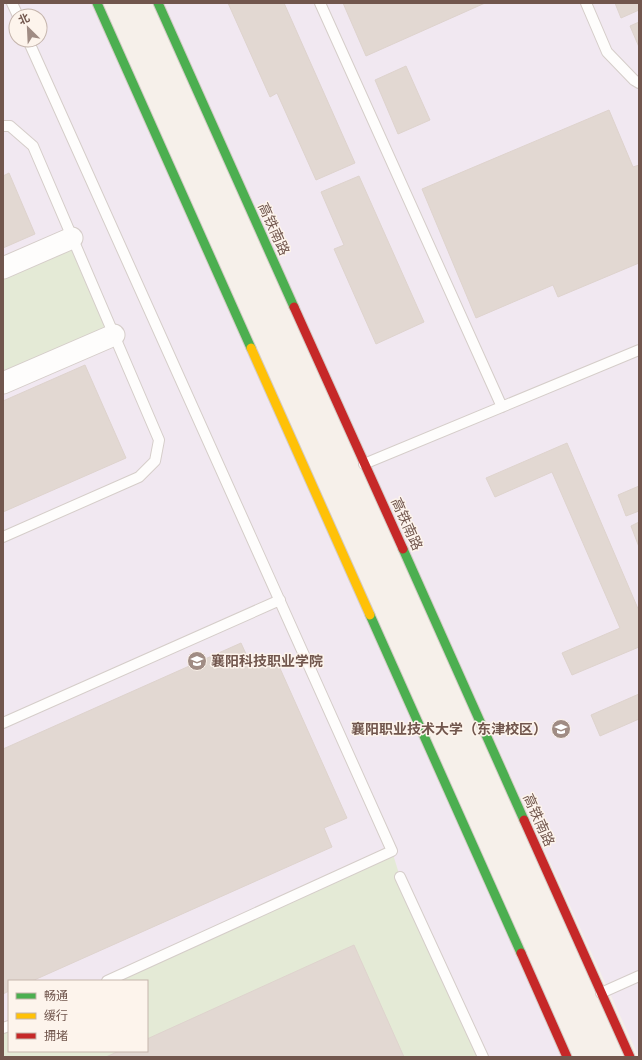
<svg xmlns="http://www.w3.org/2000/svg" width="642" height="1060" font-family="'PT Sans','Noto Sans SC',sans-serif">
<style>
.education{fill:#f1e8f1;fill-rule:evenodd}
.green{fill:#e4ead6}
.building{fill:#e2d8d2;stroke:#ded3cd}
.lines{fill:none;stroke-linecap:round;stroke-linejoin:round}
.lane-casing{stroke:#d5cdc9;stroke-width:12}
.street-casing{stroke:#d5cdc9;stroke-width:23}
.fast-casing{stroke:#d4ccc7;stroke-width:11}
.slow-casing{stroke:#d4ccc7;stroke-width:11}
.jam-casing{stroke:#d4ccc7;stroke-width:11}
.lane{stroke:#fefdfc;stroke-width:10}
.street{stroke:#fefdfc;stroke-width:21}
.fast{stroke:#4caf50;stroke-width:9}
.slow{stroke:#ffc107;stroke-width:9}
.jam{stroke:#c62828;stroke-width:9}
.labels{text-anchor:middle;stroke-width:3;stroke-linejoin:round;paint-order:stroke}
.street-label{font-size:14px;fill:#71564d;stroke:#fdf4ec}
.poi-label{font-size:14px;font-weight:bold;fill:#71564d;stroke:#fdf4ec;text-anchor:start}
</style>
<rect width="100%" height="100%" fill="#f6f0ea"/>
<path class="education" d="M3,3H97L567,1057H3ZM16,16H40V40H16ZM9,981H147V1051H9Z
M158,3H639V1057Z"/>
<path class="green" d="M72,238L114,335L3,383V268Z
M392,851L400,877L483,1057H3V1028L9,1026V1051H147V981H107Z"/>
<path class="building" d="M228,3H284L355,163L316,180L277,93L270,97Z
M343,3H485L366,56Z
M615,3H639V10L621,18Z
M639,22V47L630,26Z
M406,66L430,120L398,134L375,80Z
M609,110L633,167L639,165V263L558,297L553,285L476,318L422,189Z
M9,173L35,234L3,248V176Z
M359,176L424,322L376,344L334,249L344,245L321,192Z
M85,365L126,458L3,512V401Z
M567,443L639,611V647L572,675L562,653L620,628L552,472L495,497L486,478Z
M639,486V511L626,516L618,495Z
M639,522V547L631,526Z
M241,643L251,665L274,655L347,818L324,828L332,847L32,981H9V991L3,994V749Z
M639,694V719L600,736L591,715Z
M354,945L404,1057H106L119,1051H147V1039Z"/>
<g class="lines">
<g class="lane-casing">
<path id="lane" d="M12,3L18,16
M320,3L502,407
M586,3L607,52L634,80L639,83
M28,40L392,851L107,981
M3,126H10L33,146L159,440L155,461L139,477L3,537
M364,464L639,350
M3,723L280,600
M400,877L483,1057
M601,993L639,976
M3,1028L9,1026"/>
</g>
<g class="street-casing">
<path id="street" d="M3,268L72,238
M3,383L114,335"/>
</g>
<g class="fast-casing">
<path id="fast" d="M97,3L251,348
M158,3L294,307
M403,549L524,820
M370,615L521,953"/>
</g>
<g class="slow-casing">
<path id="slow" d="M251,348L370,615"/>
</g>
<g class="jam-casing">
<path id="jam" d="M294,307L403,549
M524,820L630,1057
M521,953L567,1057"/>
</g>
<use href="#lane" class="lane"/>
<use href="#street" class="street"/>
<use href="#fast" class="fast"/>
<use href="#slow" class="slow"/>
<use href="#jam" class="jam"/>
</g>
<defs>
<g id="university-disc" transform="scale(1)"><circle r="9.5" fill="#a08c84" stroke="#fdf4ec"/><path d="M0-5L7-2L0 1L-7-2ZM-4 1L0 2.5L4 1V4Q0 6-4 4Z" fill="#fff"/></g>
</defs>
<g fill-rule="evenodd">
<use href="#university-disc" x="197" y="661"/>
<use href="#university-disc" x="561" y="729"/>
</g>
<g class="labels">
<g class="street-label">
<text transform="translate(274 229) rotate(66)" y="5">高铁南路</text>
<text transform="translate(407 524) rotate(66)" y="5">高铁南路</text>
<text transform="translate(539 820) rotate(66)" y="5">高铁南路</text>
</g>
<g class="poi-label">
<text x="211" y="666">襄阳科技职业学院</text>
<text x="547" y="734" text-anchor="end">襄阳职业技术大学（东津校区）</text>
</g>
</g>
<rect width="642" height="1060" fill="none" stroke="#71564d" stroke-width="8"/>
<rect x="8" y="980" width="140" height="72" fill="#fdf4ec" stroke="#c5b5ac"/>
<rect x="16" y="993" width="20" height="6" fill="#4caf50" stroke="#c5b5ac"/>
<text x="44" y="1000" font-size="12" fill="#71564d">畅通</text>
<rect x="16" y="1013" width="20" height="6" fill="#ffc107" stroke="#c5b5ac"/>
<text x="44" y="1020" font-size="12" fill="#71564d">缓行</text>
<rect x="16" y="1033" width="20" height="6" fill="#c62828" stroke="#c5b5ac"/>
<text x="44" y="1040" font-size="12" fill="#71564d">拥堵</text>
<g transform="translate(28 28) rotate(336)"><circle r="19" fill="#fdf4ec" stroke="#c5b5ac"/>
<path d="M0-3L7 15L0 10L-7 15Z" fill="#a08c84"/>
<text y="-6" font-size="11" font-weight="bold" text-anchor="middle" fill="#71564d">北</text>
</g>
</svg>
